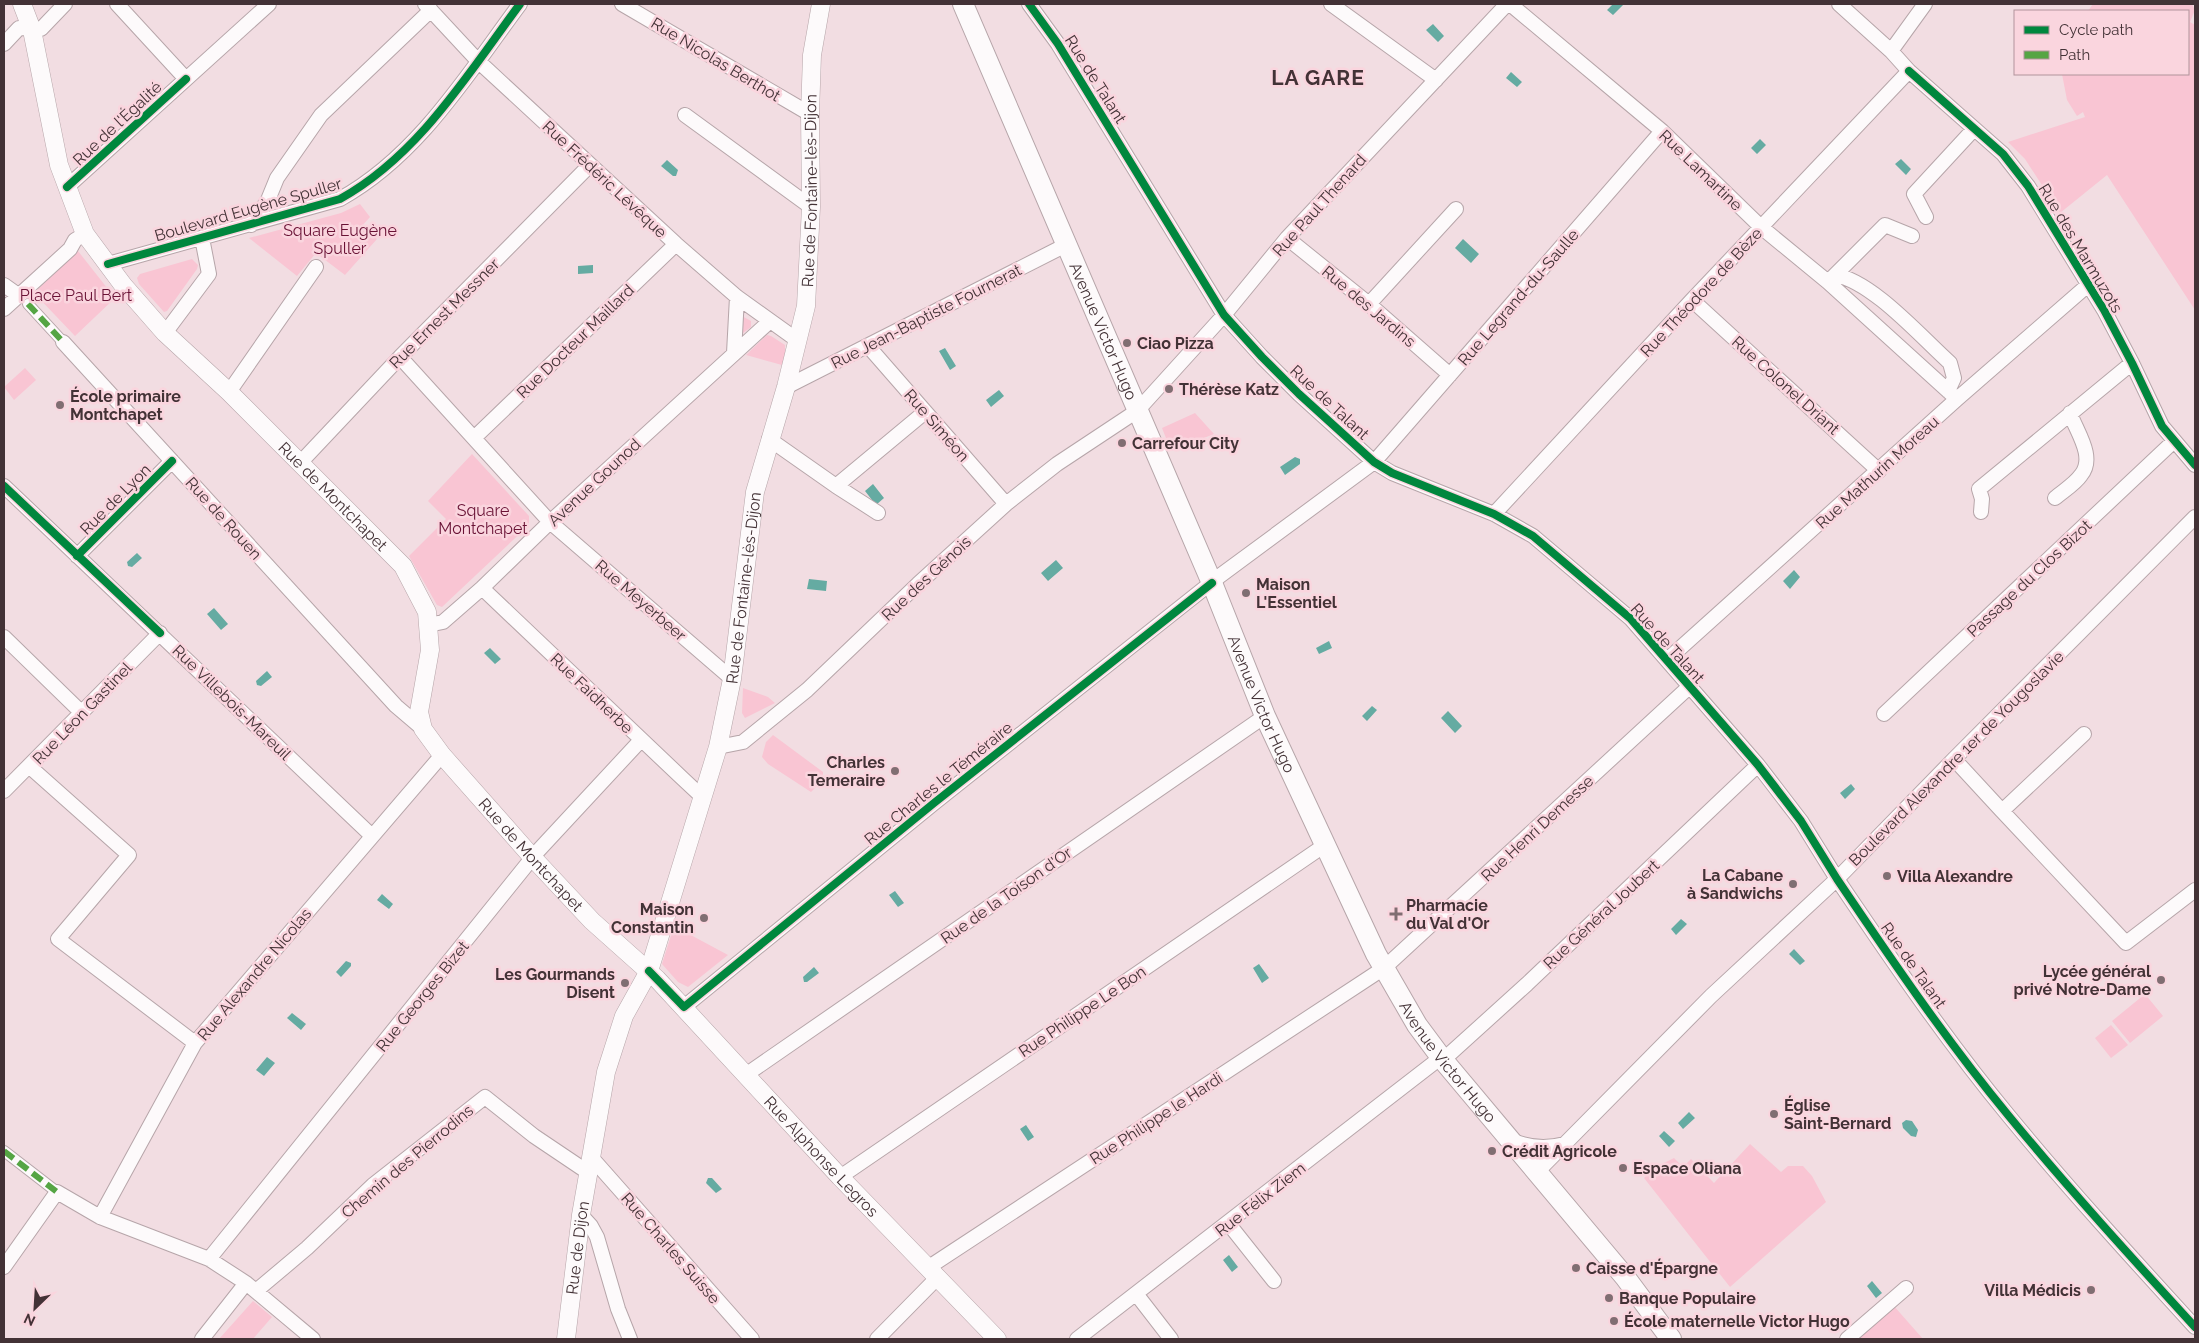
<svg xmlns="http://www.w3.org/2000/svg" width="2199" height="1343" font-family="Raleway,sans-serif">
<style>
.green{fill:#f9c5d3}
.water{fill:#65aba2}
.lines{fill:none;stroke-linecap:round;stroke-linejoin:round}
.pedestrian-casing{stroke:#b6a5a9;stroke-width:12}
.minor-casing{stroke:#b6a5a9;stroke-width:16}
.tertiary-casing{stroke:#b6a5a9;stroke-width:19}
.secondary-casing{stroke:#b6a5a9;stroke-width:22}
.pedestrian{stroke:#fdfafb;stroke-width:10}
.minor{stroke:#fdfafb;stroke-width:14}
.tertiary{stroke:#fdfafb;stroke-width:18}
.secondary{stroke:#fdfafb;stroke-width:20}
.quiet{stroke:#55a544;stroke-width:6;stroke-dasharray:12 6;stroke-linecap:butt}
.cycleway-casing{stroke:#fad5de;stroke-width:11}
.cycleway{stroke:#00873e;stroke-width:8}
.poi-dot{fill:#806e72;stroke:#fad5de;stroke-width:2}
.labels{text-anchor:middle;stroke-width:5;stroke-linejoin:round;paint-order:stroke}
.street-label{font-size:16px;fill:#433236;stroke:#fad5de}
.park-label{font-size:16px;fill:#691235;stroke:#fad5de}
.poi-label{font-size:16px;font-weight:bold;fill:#433236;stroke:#fad5de;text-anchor:start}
.district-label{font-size:21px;font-weight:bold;letter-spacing:1px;fill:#433236;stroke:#fad5de}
</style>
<rect width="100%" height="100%" fill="#f2dde2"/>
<path class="green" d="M2093,4H2192L2195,10L2190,22L2195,25V310L2107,175L2060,213L2025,159L2008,142L2085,117L2083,112L2077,116L2067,100L2062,74H2188V11H2088Z
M360,204L370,217L362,226L377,239L345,275L316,253L297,276L249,238L341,213Z
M78,251L115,298L75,336L34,293Z
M192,259L198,265L197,269L167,311L164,312L139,284L137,278L140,274Z
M740,315L751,321V327L739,336Z
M767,335L771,336L785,345V359L782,365L746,355Z
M25,368L36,380L14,400L4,387Z
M1195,413L1214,434L1171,451L1162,428Z
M472,454L529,516V525L442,607L437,605L409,556L446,519L428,501Z
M743,688L768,697L775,703L745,718L742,713Z
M773,735L823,772V780L811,792L768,764L762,757L766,742Z
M674,926L728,955L688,987L678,982L662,964Z
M2145,994L2163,1016L2130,1043L2112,1021Z
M2111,1025L2128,1045L2111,1058L2095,1038Z
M1750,1144L1781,1172L1788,1166H1803L1812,1176L1826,1202L1730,1287L1644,1178L1654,1168L1674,1158L1683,1167L1691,1159L1714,1183Z
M253,1301L272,1317L253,1339H219Z
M1893,1305L1923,1339H1853Z"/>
<path class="water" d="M1613,4H1624L1613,15L1607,10Z
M1433,24L1444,36L1438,42L1426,30Z
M1511,72L1522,82L1517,87L1506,78Z
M1760,139L1766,145L1757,154L1751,148Z
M1901,159L1911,169L1906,175L1895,164Z
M667,160L678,170L676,176H673L661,166Z
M1463,239L1479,254L1471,263L1455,248Z
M593,265V273L578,274V266Z
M945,348L956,366L950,370L939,351Z
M999,390L1004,396L991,407L986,400Z
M1295,457L1300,459V464L1285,475L1280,467Z
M873,484L884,498L876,505L865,491Z
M137,553L142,558L132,567L128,566L127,562Z
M1056,560L1063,568L1048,581L1041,573Z
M1794,570L1800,577L1790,589L1783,581Z
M809,579L827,581L826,591L807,589Z
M214,608L228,624L221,630L207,614Z
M1329,641L1332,648L1319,654L1316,648Z
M490,648L501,659L495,664L484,653Z
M267,671L272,677L261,686L257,685L256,681Z
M1372,706L1377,710L1367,721L1362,716Z
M1448,711L1462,726L1455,733L1441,718Z
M1851,784L1855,789L1845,799L1840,793Z
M895,891L904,903L898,907L889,895Z
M382,894L393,904L389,909L377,900Z
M1681,919L1687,924L1676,935L1671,929Z
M1794,949L1805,961L1800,965L1789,954Z
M346,961L351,963V966L341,977L336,972Z
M1259,964L1269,978L1262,983L1253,968Z
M814,967L819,973L807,982H804L803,977Z
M292,1013L306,1024L301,1030L287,1018Z
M267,1057L275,1063L264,1076L256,1070Z
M1689,1112L1695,1118L1683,1129L1678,1123Z
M1906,1120L1912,1121L1918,1130L1916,1137L1911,1136L1903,1128L1902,1123Z
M1026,1125L1034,1137L1028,1141L1020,1129Z
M1664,1131L1675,1141L1669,1147L1659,1136Z
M708,1178H712L722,1189L716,1193L706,1183Z
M1229,1255L1238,1267L1232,1272L1223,1260Z
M1872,1281L1882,1293L1876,1298L1867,1286Z"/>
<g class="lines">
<g class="pedestrian-casing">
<path id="pedestrian" d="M28,304L63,342
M4,1151L57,1192"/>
</g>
<g class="minor-casing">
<path id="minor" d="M117,4L186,79
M425,4L478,61L676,244L737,297L797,340
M622,4L810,114
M1029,4L1058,44L1224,315L1262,357L1299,394L1374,462L1392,473L1494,514L1533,536L1631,619L1758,765L1801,821L1837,879C1891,959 1946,1040 2008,1115C2068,1188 2131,1257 2195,1327
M1331,4L1436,80
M1510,4L1662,131L1761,227L1828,282L1957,399
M1839,4L1891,51L1909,71L2003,154L2028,186L2104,310L2132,363L2162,426L2195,465
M4,44L19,28L41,29L65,4
M1891,51L1925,4
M685,115L811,207
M67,187L269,4
M1926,217L1914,194L1974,129
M251,225L268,200L277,178L321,115L431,10
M1287,238L1369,304L1450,375
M108,264L340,199C418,156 468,74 520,4
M1835,275C1872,281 1921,337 1950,363L1954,378L1948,391
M1830,280L1885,225L1912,236
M4,285L18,295
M1692,300L1879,471
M1369,304L1456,209
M4,309L70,249L75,240L85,234
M165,333L209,274L202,238
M63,342L396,706L423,729
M868,346L1006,504
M734,353L737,297
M400,357L550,522L732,679
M786,387L1066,245
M229,392L316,267
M474,438L676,244
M769,439L836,486L925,412
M300,463L400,357L590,165
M4,486L372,836
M836,486L878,513
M2055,498C2063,491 2075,484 2081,475C2096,457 2076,431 2070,413
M1981,512L1982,499L1979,489L2132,363
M1494,514L1692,300L1909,71
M77,556L172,461
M482,588L682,778L698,793L704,795
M428,625L443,622L482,588L550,522L770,321
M4,637L82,713
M1667,660L1957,399L2088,285
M1884,714L2174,441
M718,747L743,742L807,690L918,584L1006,504L1057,464L1137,411L1224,315L1287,238L1507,4
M1954,759L2002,811L2084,734
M30,767L129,855L58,939L195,1043
M4,791L160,633
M2002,811L2126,943L2195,890
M684,1007L934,803L1221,575L1374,462L1662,131
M747,1074L1265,716
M1511,1140C1529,1148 1546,1149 1565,1144
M591,1157L752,1339
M1537,1172L1711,996L1837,879L1954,759L2195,517
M840,1177L1325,845
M581,1215L591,1226L597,1237L618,1309L630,1339
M100,1217L195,1043L442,755
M1228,1223L1274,1281
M209,1259L537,852L641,740
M4,1267L57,1192L100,1217L209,1259L246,1283L313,1339
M929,1267L1384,968L1689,687
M256,1291L307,1248L373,1185L485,1097L534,1136L589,1173
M1137,1295L1171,1339
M202,1339L246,1283
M877,1339L938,1277
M1077,1339L1435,1062L1443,1060L1527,984L1758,765
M1847,1339L1906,1288"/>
</g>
<g class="tertiary-casing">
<g id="tertiary">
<path id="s1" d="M22,4L32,30L59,165L85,234L123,285L165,333L229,392L403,566L427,612L428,625L430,650L419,712L423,729L442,755L533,858L592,921L657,979L840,1177L997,1339"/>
<path id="s2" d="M566,1339L581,1215L606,1072L624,1016L649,971L718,747L732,679L755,492L786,387L806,306L811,207L810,114L812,55L821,4"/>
</g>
</g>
<g class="secondary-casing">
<g id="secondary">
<path id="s3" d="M963,4L1212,583L1265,716L1376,954L1417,1025L1443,1060L1625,1277L1671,1339"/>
</g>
</g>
<use href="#pedestrian" class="pedestrian"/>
<use href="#minor" class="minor"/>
<use href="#tertiary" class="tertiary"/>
<use href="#secondary" class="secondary"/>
<path class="quiet" d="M28,304L63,342
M4,1151L57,1192"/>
<g class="cycleway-casing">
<path id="cycleway" d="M1029,4L1058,44L1224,315L1262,357L1299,394L1374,462L1392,473L1494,514L1533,536L1631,619L1758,765L1801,821L1837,879C1891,959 1946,1040 2008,1115C2068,1188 2131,1257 2195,1327
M1909,71L2003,154L2028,186L2104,310L2132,363L2162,426L2195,465
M67,187L186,79
M108,264L340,199C418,156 468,74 520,4
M4,486L160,633
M77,556L172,461
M649,971L684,1007L934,803L1212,583"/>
</g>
<use href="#cycleway" class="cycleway"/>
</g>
<g class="poi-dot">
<circle cx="1127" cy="343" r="5"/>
<circle cx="1169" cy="389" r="5"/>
<circle cx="60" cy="405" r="5"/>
<circle cx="1122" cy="443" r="5"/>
<circle cx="1246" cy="593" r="5"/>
<circle cx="895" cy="771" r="5"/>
<circle cx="1887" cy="876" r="5"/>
<circle cx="1793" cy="884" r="5"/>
<path d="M1393.5 906.5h5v5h5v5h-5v5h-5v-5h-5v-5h5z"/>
<circle cx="704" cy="918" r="5"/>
<circle cx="2161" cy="980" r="5"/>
<circle cx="625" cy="983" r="5"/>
<circle cx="1774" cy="1114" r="5"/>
<circle cx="1492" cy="1151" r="5"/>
<circle cx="1623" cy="1168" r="5"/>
<circle cx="1576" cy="1268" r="5"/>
<circle cx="2091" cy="1290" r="5"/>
<circle cx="1609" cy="1298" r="5"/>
<circle cx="1614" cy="1321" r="5"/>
</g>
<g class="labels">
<g class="street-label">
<text transform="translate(716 59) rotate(31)" y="6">Rue Nicolas Berthot</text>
<text transform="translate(1096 79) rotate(58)" y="6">Rue de Talant</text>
<text transform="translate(117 123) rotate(-43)" y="6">Rue de l'Égalité</text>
<text transform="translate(1701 170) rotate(44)" y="6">Rue Lamartine</text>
<text transform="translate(605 179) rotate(43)" y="6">Rue Frédéric Lévêque</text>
<text dy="6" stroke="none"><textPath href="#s2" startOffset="1181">Rue de Fontaine-lès-Dijon</textPath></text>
<text transform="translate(1319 205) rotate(-48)" y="6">Rue Paul Thenard</text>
<text transform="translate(248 209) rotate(-16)" y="6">Boulevard Eugène Spuller</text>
<text transform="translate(2081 248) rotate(59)" y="6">Rue des Marmuzots</text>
<text transform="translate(1701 292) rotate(-47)" y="6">Rue Théodore de Bèze</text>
<text transform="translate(1518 297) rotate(-49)" y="6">Rue Legrand-du-Saulle</text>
<text transform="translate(1369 306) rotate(40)" y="6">Rue des Jardins</text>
<text transform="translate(444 313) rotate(-45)" y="6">Rue Ernest Messner</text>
<text transform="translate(926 316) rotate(-27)" y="6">Rue Jean-Baptiste Fournerat</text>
<text dy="6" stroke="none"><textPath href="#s3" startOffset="356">Avenue Victor Hugo</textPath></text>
<text transform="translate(575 341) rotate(-44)" y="6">Rue Docteur Maillard</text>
<text transform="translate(1786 385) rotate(42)" y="6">Rue Colonel Driant</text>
<text transform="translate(1330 402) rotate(43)" y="6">Rue de Talant</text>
<text transform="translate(937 425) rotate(49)" y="6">Rue Siméon</text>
<text transform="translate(1877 472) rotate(-42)" y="6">Rue Mathurin Moreau</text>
<text transform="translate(594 482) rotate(-43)" y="6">Avenue Gounod</text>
<text dy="6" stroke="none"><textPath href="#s1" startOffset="601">Rue de Montchapet</textPath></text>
<text transform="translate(115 499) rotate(-45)" y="6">Rue de Lyon</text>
<text transform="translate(224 518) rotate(48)" y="6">Rue de Rouen</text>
<text transform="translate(926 578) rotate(-43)" y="6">Rue des Génois</text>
<text transform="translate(2029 578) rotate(-43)" y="6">Passage du Clos Bizot</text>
<text dy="6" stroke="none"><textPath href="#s2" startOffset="776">Rue de Fontaine-lès-Dijon</textPath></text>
<text transform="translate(641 600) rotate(41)" y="6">Rue Meyerbeer</text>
<text transform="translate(1668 643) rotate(48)" y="6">Rue de Talant</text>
<text transform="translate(592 693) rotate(44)" y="6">Rue Faidherbe</text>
<text transform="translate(232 702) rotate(44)" y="6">Rue Villebois-Mareuil</text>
<text dy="6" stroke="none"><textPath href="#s3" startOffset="761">Avenue Victor Hugo</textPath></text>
<text transform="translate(82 713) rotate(-46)" y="6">Rue Léon Gastinel</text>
<text transform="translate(1956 758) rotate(-45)" y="6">Boulevard Alexandre 1er de Yougoslavie</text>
<text transform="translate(938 783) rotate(-39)" y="6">Rue Charles le Téméraire</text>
<text transform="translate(1537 828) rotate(-43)" y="6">Rue Henri Demesse</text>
<text dy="6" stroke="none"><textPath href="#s1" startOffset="1036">Rue de Montchapet</textPath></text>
<text transform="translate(1006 895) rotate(-35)" y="6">Rue de la Toison d'Or</text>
<text transform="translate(1601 914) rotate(-43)" y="6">Rue Général Joubert</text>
<text transform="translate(1914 965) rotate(55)" y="6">Rue de Talant</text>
<text transform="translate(254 974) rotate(-50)" y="6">Rue Alexandre Nicolas</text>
<text transform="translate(422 996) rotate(-51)" y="6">Rue Georges Bizet</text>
<text transform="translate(1082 1011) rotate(-34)" y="6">Rue Philippe Le Bon</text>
<text dy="6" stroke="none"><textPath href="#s3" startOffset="1166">Avenue Victor Hugo</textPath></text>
<text transform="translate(1156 1118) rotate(-33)" y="6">Rue Philippe le Hardi</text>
<text dy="6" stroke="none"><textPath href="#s1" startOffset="1455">Rue Alphonse Legros</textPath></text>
<text transform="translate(407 1161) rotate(-40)" y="6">Chemin des Pierrodins</text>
<text transform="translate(1260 1199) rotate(-38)" y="6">Rue Félix Ziem</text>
<text dy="6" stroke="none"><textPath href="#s2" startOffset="92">Rue de Dijon</textPath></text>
<text transform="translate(671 1248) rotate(49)" y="6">Rue Charles Suisse</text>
</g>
<g class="park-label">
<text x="340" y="236">Square Eugène<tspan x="340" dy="18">Spuller</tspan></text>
<text x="76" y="301">Place Paul Bert</text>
<text x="483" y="516">Square<tspan x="483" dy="18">Montchapet</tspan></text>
</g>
<g class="poi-label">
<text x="1137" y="349">Ciao Pizza</text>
<text x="1179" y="395">Thérèse Katz</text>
<text x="70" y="402">École primaire<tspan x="70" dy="18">Montchapet</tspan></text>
<text x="1132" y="449">Carrefour City</text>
<text x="1256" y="590">Maison<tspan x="1256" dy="18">L'Essentiel</tspan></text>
<text x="885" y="768" text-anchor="end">Charles<tspan x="885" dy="18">Temeraire</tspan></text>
<text x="1783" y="881" text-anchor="end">La Cabane<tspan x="1783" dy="18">à Sandwichs</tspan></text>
<text x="1897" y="882">Villa Alexandre</text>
<text x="1406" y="911">Pharmacie<tspan x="1406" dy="18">du Val d'Or</tspan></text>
<text x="694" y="915" text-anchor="end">Maison<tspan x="694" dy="18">Constantin</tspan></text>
<text x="2151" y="977" text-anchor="end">Lycée général<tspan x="2151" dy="18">privé Notre-Dame</tspan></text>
<text x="615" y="980" text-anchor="end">Les Gourmands<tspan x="615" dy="18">Disent</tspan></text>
<text x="1784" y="1111">Église<tspan x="1784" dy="18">Saint-Bernard</tspan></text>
<text x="1502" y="1157">Crédit Agricole</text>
<text x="1633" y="1174">Espace Oliana</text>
<text x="1586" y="1274">Caisse d'Épargne</text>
<text x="2081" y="1296" text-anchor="end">Villa Médicis</text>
<text x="1619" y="1304">Banque Populaire</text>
<text x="1624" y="1327">École maternelle Victor Hugo</text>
</g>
<g class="district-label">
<text x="1318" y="85">LA GARE</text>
</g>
</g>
<rect width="2199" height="1343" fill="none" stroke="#433236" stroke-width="10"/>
<rect x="2014" y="10" width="175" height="65" fill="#fad5de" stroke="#b1949b"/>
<rect x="2024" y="26" width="25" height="8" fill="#00873e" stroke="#b1949b"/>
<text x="2059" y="35" font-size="15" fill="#433236">Cycle path</text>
<rect x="2024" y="51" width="25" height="8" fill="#55a544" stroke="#b1949b"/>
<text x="2059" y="60" font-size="15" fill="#433236">Path</text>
<g transform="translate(35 1308) rotate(205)" stroke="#fad5de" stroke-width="4" paint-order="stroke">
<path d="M0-4L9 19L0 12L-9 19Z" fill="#433236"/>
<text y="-8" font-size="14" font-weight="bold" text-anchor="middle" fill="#433236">N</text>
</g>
</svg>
